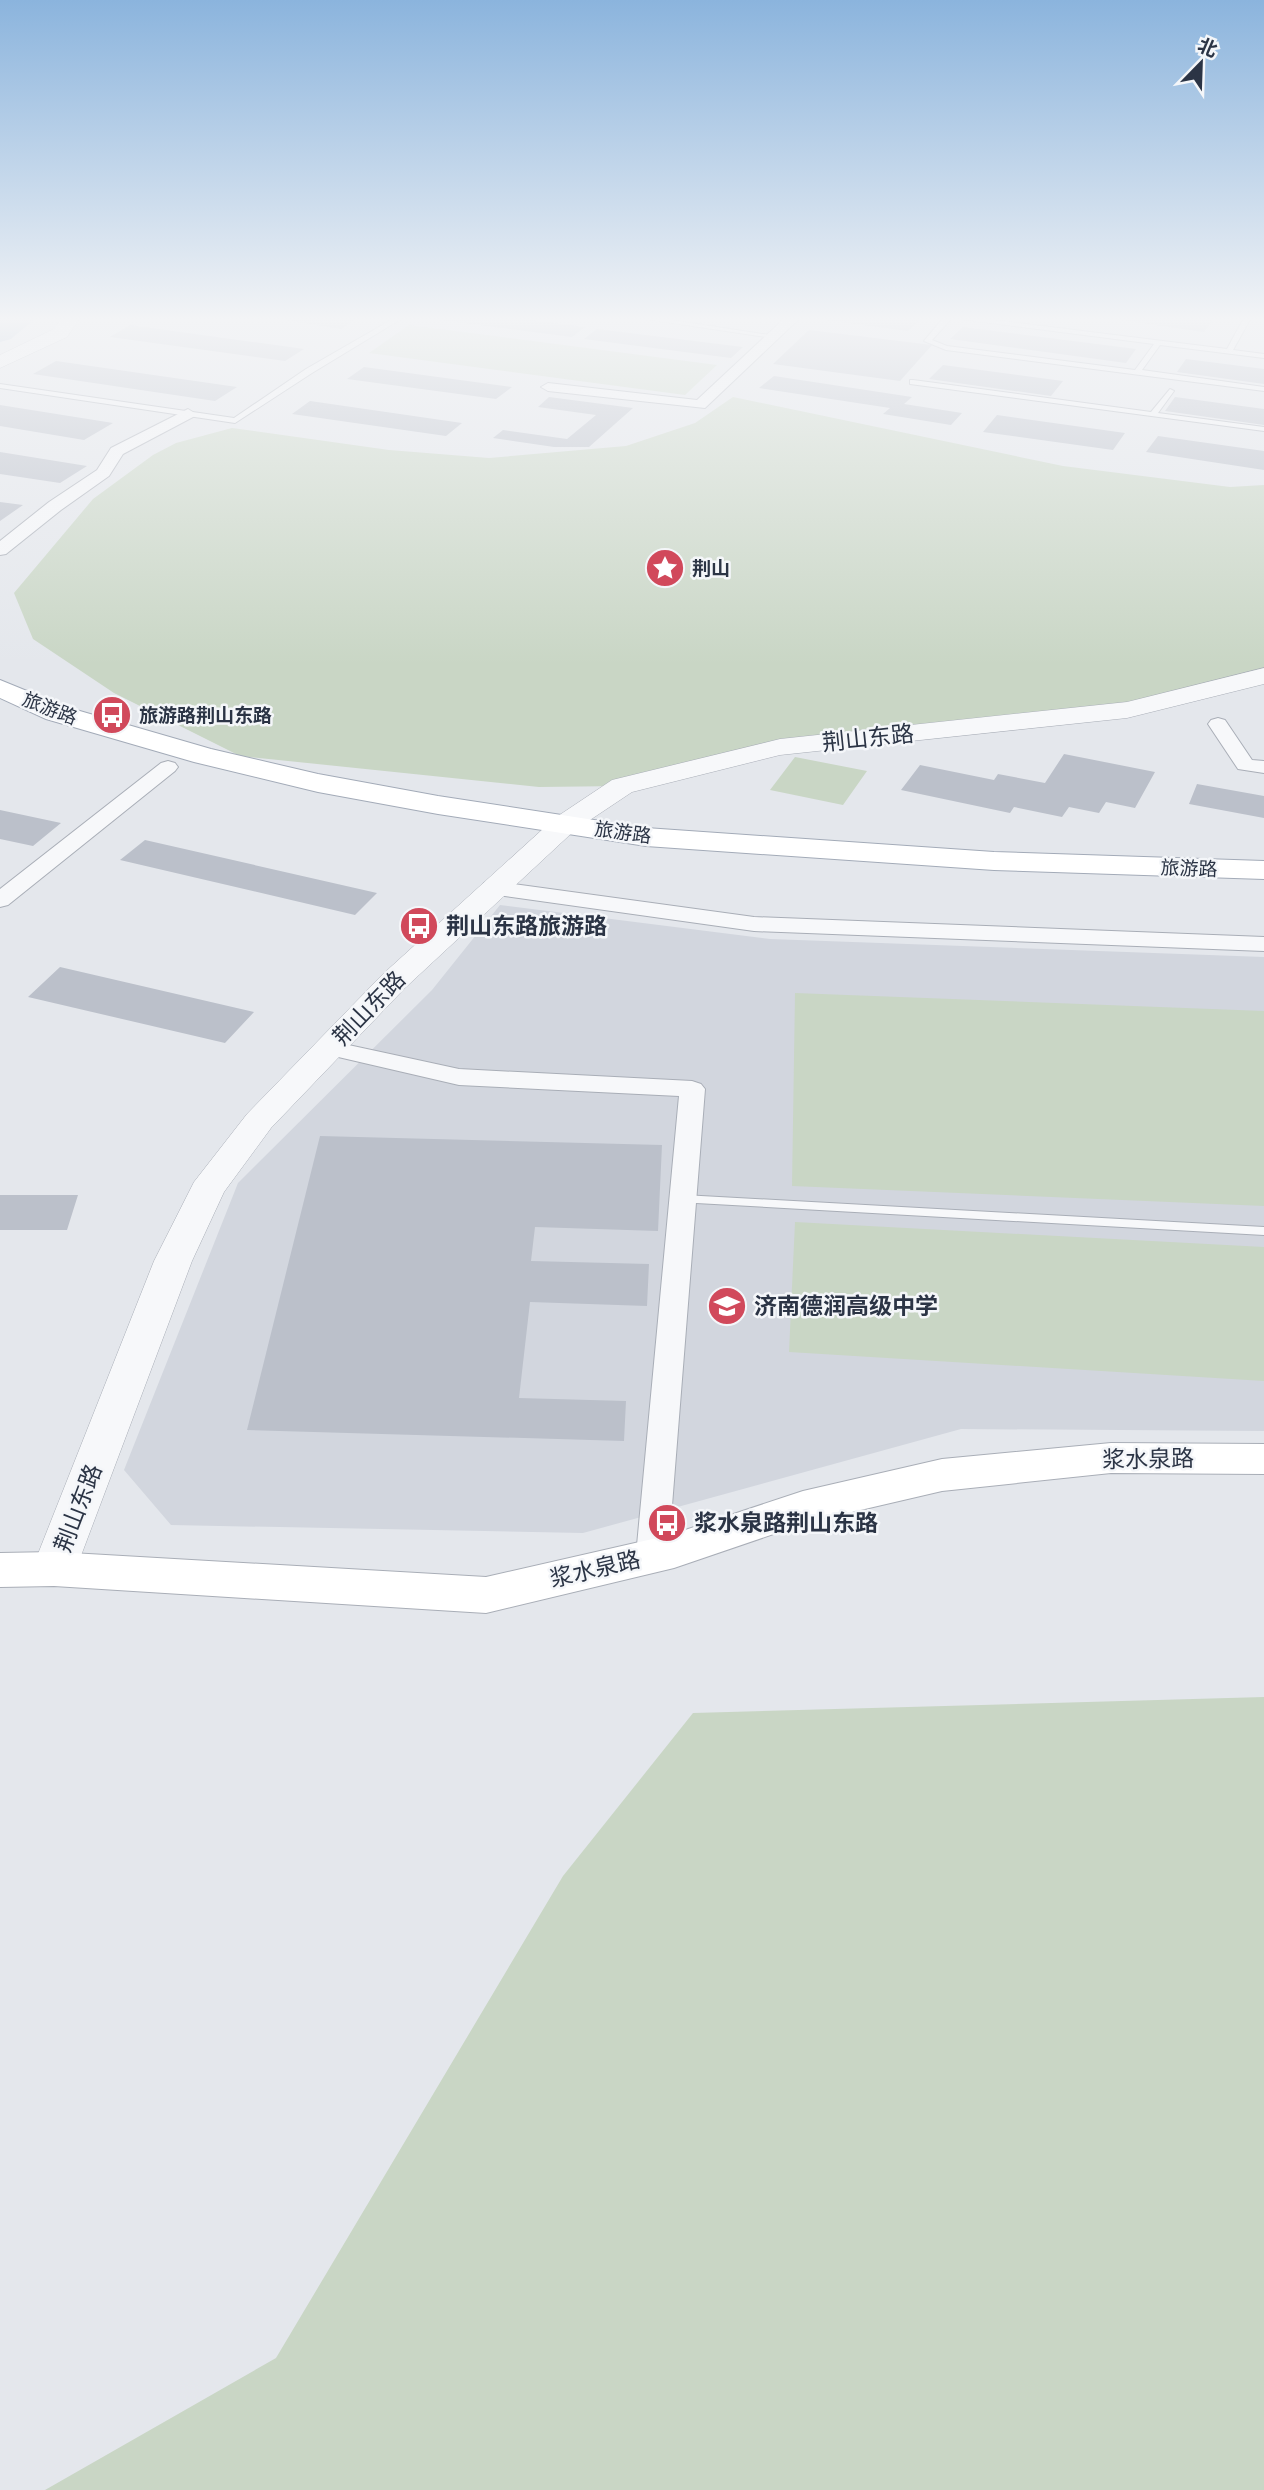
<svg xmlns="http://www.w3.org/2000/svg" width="1264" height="2490" font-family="'Public Sans','Noto Sans SC',sans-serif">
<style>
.built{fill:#d2d6de}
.green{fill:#c9d6c5}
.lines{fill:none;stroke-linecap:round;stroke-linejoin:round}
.river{fill:#9fb4cc;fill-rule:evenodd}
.building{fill:#bbc0ca}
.service-casing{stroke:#a9aeb7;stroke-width:2}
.minor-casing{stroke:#a9aeb7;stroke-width:2}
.tertiary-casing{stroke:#a9aeb7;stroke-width:1}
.secondary-casing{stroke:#a9aeb7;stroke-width:2}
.primary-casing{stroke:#a3abb8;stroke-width:2}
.service{fill:#f7f8fa;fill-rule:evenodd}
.minor{fill:#f7f8fa;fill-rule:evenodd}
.tertiary{fill:#f7f8fa;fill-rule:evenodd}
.secondary{fill:#fff;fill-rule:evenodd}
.primary{fill:#fff;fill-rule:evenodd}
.labels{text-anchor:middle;stroke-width:5;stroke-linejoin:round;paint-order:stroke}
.far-poi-label{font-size:19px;font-weight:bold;fill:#2b3445;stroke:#f4f6f9;text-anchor:start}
.far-street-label{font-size:19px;fill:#2b3445;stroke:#f4f6f9}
.street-label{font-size:23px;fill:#2b3445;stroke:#f4f6f9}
.poi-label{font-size:23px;font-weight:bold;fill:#2b3445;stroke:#f4f6f9;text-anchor:start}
</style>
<rect width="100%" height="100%" fill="#e4e7ec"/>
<path class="built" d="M500,905L770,939L1264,957V1431L961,1429L583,1533L171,1525L124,1470L238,1183L432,990Z"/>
<path class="green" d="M409,325L717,365L685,395L369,353Z
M733,397L1063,466L1230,487L1264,485V676L1127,710L780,747L622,786L539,787L240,756L114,693L33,639L14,593L93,499L153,455L176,443L232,428L389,450L489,458L626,446L695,423Z
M795,757L867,771L843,805L770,790Z
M795,993L1264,1011V1206L792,1186Z
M795,1222L1264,1247V1381L789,1352Z
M1264,1697V2490H45L276,2358L563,1876L693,1713Z"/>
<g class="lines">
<path class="river" d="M3,316H38L11,339L0,342V319Z"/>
</g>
<path class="building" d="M261,316H345L359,318L341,329Z
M435,316H501L585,327L572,337L431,319Z
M828,316H896L921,320L908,331L824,320Z
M1092,316H1184L1213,320L1204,332Z
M130,325L304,349L285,361L110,337Z
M963,327L1136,349L1126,363L950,339Z
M597,329L743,347L731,358L584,339Z
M809,330L932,345L900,381L773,364Z
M1186,359L1264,369V384L1177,372Z
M56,361L237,387L215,401L33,374Z
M943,365L1063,381L1051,396L929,379Z
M364,367L512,387L496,399L347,379Z
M774,376L912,397L904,404L962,413L951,425L883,414L890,408L759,388Z
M549,397L633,408L589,447H554L493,438L503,430L567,439L596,415L538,407Z
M1175,397L1264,409V425L1165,411Z
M310,401L462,423L446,436L292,414Z
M0,405L113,423L84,440L0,426Z
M997,415L1125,433L1113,450L983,432Z
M1158,436L1264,451V470L1146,452Z
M0,452L87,466L60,483L0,474Z
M0,502L23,505L0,521Z
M1064,754L1155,772L1135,808L1106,802L1099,813L1069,807L1062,817L1014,807L1010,813L901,790L920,765L994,780L998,774L1045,783Z
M1197,784L1264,796V818L1189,804Z
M0,810L61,823L33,846L0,839Z
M145,840L377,893L355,915L120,860Z
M60,967L254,1012L225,1043L28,997Z
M320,1136L662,1145L658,1231L535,1227L531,1261L649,1264L647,1306L530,1302L519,1398L626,1401L624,1441L247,1430Z
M0,1195H78L67,1230H0Z"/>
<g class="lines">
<g class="service-casing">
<path id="service" d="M398,316H406L312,373L235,423L0,388V384L234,418L306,369Z
M626,316H645L776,336L773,338Z
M945,316L986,319L989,316H996L993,320L1227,349L1245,316H1252L1233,350L1264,354V358L1160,345L1142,370L1264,387V391L946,350L924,341ZM952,318L1154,344L1135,370L947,346L932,340Z
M1253,316H1264V319L1254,317Z
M913,380L1151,412L1170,389L1174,391L1158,413L1264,427V431L910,384V380Z
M683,1195L1264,1227V1235L678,1202L676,1199Z"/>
</g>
<g class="minor-casing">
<path id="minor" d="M787,316H802L705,408L548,391L541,387L548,383L697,400Z
M188,409L196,414L193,417L123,454L109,476L61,510L6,554L0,555V541L49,502L97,470L111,448Z
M1218,718L1225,720L1252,760L1264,761V773L1238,769L1208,724L1211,720Z
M168,761L175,763L178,767L175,771L8,905L0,907V889L161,763Z
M492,881L754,917L1264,937V951L754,931L484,893L481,888L484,883Z
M330,1041L459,1069L692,1081L701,1084L705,1089L668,1556L664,1565L652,1568L640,1565L636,1556L679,1096L459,1085L321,1053L318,1048L321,1043Z"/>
</g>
<g class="tertiary-casing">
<path id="tertiary" d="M63,316H81L67,337L0,368V355L54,329Z
M1264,668V684L1127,718L780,755L632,792L575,830L405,988L271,1128L224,1192L192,1261L76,1569L69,1581L54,1585L39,1581L32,1569L154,1261L194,1182L247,1114L383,974L555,818L612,780L780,739L1127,702Z"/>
</g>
<g class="secondary-casing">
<path id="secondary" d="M1111,1443L1264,1444V1474L1111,1473L942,1491L809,1522L674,1568L486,1613L54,1586L0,1587V1553L54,1552L486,1577L670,1535L803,1491L942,1459Z"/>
</g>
<g class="primary-casing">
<path id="primary" d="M0,680L66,707L211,749L318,774L438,796L646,828L994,852L1264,861V879L994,870L646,846L438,814L318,792L194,762L46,719L0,698Z"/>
</g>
<use href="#service" class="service"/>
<use href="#minor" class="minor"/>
<use href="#tertiary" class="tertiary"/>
<use href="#secondary" class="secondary"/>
<use href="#primary" class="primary"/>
</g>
<linearGradient id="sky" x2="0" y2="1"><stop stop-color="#8bb4dd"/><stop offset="0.48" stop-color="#f3f4f6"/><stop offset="1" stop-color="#f3f4f6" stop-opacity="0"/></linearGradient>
<rect width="1264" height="665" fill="url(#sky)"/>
<defs>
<g id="sight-disc" transform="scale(2.0125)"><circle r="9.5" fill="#d1495b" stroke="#f4f6f9"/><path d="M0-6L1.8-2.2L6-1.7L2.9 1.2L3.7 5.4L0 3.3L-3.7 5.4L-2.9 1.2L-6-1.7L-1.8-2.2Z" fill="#fff"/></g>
<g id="bus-disc" transform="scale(2.0125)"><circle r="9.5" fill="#d1495b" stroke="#f4f6f9"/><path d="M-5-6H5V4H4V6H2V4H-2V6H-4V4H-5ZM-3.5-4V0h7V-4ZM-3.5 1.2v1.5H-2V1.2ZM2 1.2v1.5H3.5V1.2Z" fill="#fff"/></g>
<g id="school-disc" transform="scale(2.0125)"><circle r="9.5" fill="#d1495b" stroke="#f4f6f9"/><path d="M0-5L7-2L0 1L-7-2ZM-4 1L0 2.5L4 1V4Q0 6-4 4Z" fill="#fff"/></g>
</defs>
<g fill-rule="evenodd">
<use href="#sight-disc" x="665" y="568"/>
<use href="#bus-disc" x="112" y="715"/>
<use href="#bus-disc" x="419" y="926"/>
<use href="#school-disc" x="727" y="1306"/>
<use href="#bus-disc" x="667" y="1523"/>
</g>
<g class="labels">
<g class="far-poi-label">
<text x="692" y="575">荆山</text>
<text x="139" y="722">旅游路荆山东路</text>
</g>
<g class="far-street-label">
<text transform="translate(50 708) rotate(21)" y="7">旅游路</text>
<text transform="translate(623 832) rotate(8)" y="7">旅游路</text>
<text transform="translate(1189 868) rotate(2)" y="7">旅游路</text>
</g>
<g class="street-label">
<text transform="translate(868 738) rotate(-6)" y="8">荆山东路</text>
<text transform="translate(369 1008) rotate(-46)" y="8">荆山东路</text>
<text transform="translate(1148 1459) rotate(-1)" y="8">浆水泉路</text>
<text transform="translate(78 1508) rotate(-69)" y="8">荆山东路</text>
<text transform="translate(595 1569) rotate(-13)" y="8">浆水泉路</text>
</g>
<g class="poi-label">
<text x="446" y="934">荆山东路旅游路</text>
<text x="754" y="1314">济南德润高级中学</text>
<text x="694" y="1531">浆水泉路荆山东路</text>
</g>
</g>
<g transform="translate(1201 63) rotate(23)" stroke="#f4f6f9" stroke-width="5" paint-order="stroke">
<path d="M0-5L12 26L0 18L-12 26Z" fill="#2b3445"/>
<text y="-10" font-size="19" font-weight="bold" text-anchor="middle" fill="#2b3445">北</text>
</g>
</svg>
